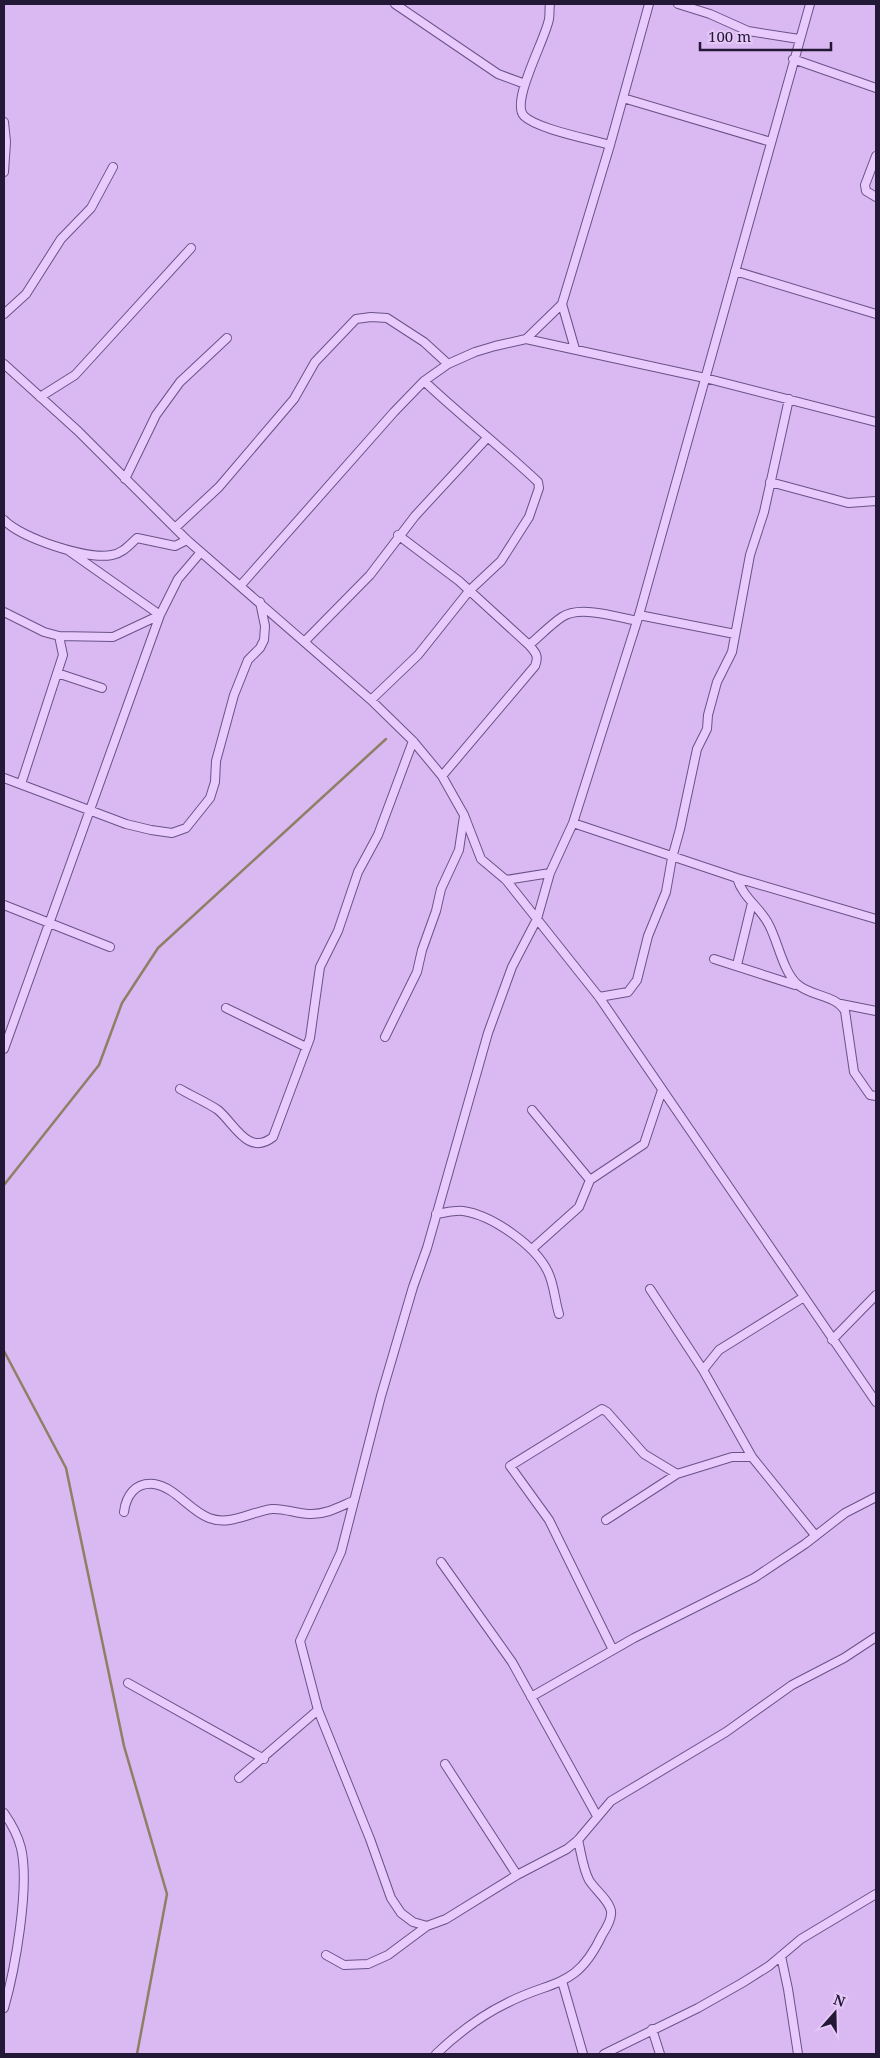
<svg xmlns="http://www.w3.org/2000/svg" width="880" height="2058" font-family="'Noto Serif',serif">
<style>
.lines{fill:none;stroke-linecap:round;stroke-linejoin:round}
.stream{stroke:#8e7f65;stroke-width:2.5}
.street-casing{stroke:#695288;stroke-width:10}
.street{stroke:#e8cbfc;stroke-width:8}
</style>
<rect width="100%" height="100%" fill="#dab8f1"/>
<g class="lines">
<path class="stream" d="M4,1185L99,1065L122,1003L158,948L386,739
M4,1351L66,1468L124,1746L167,1894L137,2054"/>
<g class="street-casing">
<path id="street" d="M395,4L498,74L525,84
M550,4C549,9 550,14 549,19C546,38 510,102 524,116C537,129 590,139 610,145
M678,4L710,14L748,31L799,39
M810,4L639,615L573,823L550,873L537,919L512,967L488,1033L427,1248L413,1287L381,1396L341,1552L300,1641L318,1710L370,1839L391,1898L401,1913L413,1922L427,1926L446,1919L517,1875L567,1849L578,1840L611,1801L726,1732L792,1685L844,1658L876,1637
M793,59L876,88
M623,98L771,142
M4,122L6,142L4,172
M876,156L865,185L866,191L876,197
M735,271L876,314
M562,304L575,349
M4,314L26,294L61,239L91,208L113,167
M526,339L562,304L610,145L649,4
M4,364L78,431L187,540L371,700L413,741L442,776L464,815L481,859L506,880L599,997L876,1402
M40,397L75,375L191,248
M125,479L156,415L180,382L227,338
M770,482L848,503L876,501
M4,520C21,538 87,560 112,555C123,553 129,545 137,538L175,546L187,540
M175,528L219,487L294,399L315,362L356,319L371,317L387,318L424,342L448,364
M398,535L459,581L529,645C536,653 539,656 535,666L442,776
M241,585L394,412L424,381L448,364L475,352L495,346L526,339L705,378L876,422
M4,612L44,632L59,636L113,637L160,615L178,579L201,552
M639,615L735,634
M305,641L370,575L415,516L487,438
M529,645C540,636 550,625 562,617C580,605 617,617 637,621
M57,673L102,688
M371,700L418,655L469,591L501,561L529,517L539,488L538,482C501,447 461,416 424,381
M4,778L126,824L151,830L172,833L186,828L210,798L215,782L216,761L234,695L248,660L260,648L264,640L265,626L260,602
M21,784L63,655L59,636
M573,823L737,878L876,919
M737,878C743,898 760,907 769,925C778,942 783,971 797,984C811,997 835,994 845,1011L854,1072L870,1095L876,1096
M506,880L550,873
M4,905L110,947
M714,959L795,985
M737,965L752,903
M599,997L628,992L637,980L648,936L666,892L672,858L680,829L697,749L707,729L708,715L717,682L732,652L750,555L764,512L789,399
M841,1004L876,1011
M226,1008L306,1047
M385,1037L417,972L422,950L436,911L441,889L459,850L464,816
M4,1049L160,615L69,551
M180,1089C192,1096 206,1102 218,1110C234,1123 248,1157 273,1137L310,1038L320,967L338,931L358,872L378,835L413,741
M532,1110L590,1180
M436,1214C444,1213 455,1210 463,1211C492,1215 536,1246 548,1272C554,1284 555,1301 559,1314
M532,1249L579,1207L590,1180L644,1144L662,1090
M650,1289L703,1370
M804,1297L719,1350L703,1370L752,1457L815,1535
M832,1340L876,1295
M124,1512C126,1496 135,1482 154,1484C175,1487 190,1511 209,1518C230,1526 250,1512 272,1509C284,1508 297,1514 309,1514C325,1515 339,1507 353,1501
M606,1520L677,1474L732,1457H752
M441,1562L512,1662L597,1816
M613,1650L549,1520L510,1466L602,1409L607,1412L644,1454L677,1474
M128,1683L264,1759
M531,1697L634,1638L754,1578L805,1544L845,1513L876,1497
M445,1764L517,1875
M239,1778L318,1710
M4,1813C11,1823 18,1836 21,1848C30,1886 15,1970 4,2008
M326,1955L344,1965L368,1964L388,1955L427,1926
M781,1956L788,1989L798,2054
M562,1981L583,2054
M652,2029L660,2054
M436,2054C457,2034 480,2016 507,2003C553,1979 576,1990 602,1935C606,1929 612,1918 611,1911C609,1900 595,1890 589,1880C583,1869 581,1852 578,1840
M604,2054L698,2008L742,1983L769,1966L801,1939L876,1894"/>
</g>
<use href="#street" class="street"/>
</g>
<rect width="880" height="2058" fill="none" stroke="#231936" stroke-width="10"/>
<g transform="translate(835 2013) rotate(20)" stroke="#e5c8f8" stroke-width="4" paint-order="stroke">
<path d="M0-4L9 19L0 12L-9 19Z" fill="#231936"/>
<text y="-8" font-size="14" font-weight="bold" text-anchor="middle" fill="#231936">N</text>
</g>
<path d="M700 42v8h131v-8" fill="none" stroke="#231936" stroke-width="2.5"/>
<text x="708" y="42" font-size="15" fill="#231936" stroke="#e5c8f8" stroke-width="4" paint-order="stroke">100 m</text>
</svg>
